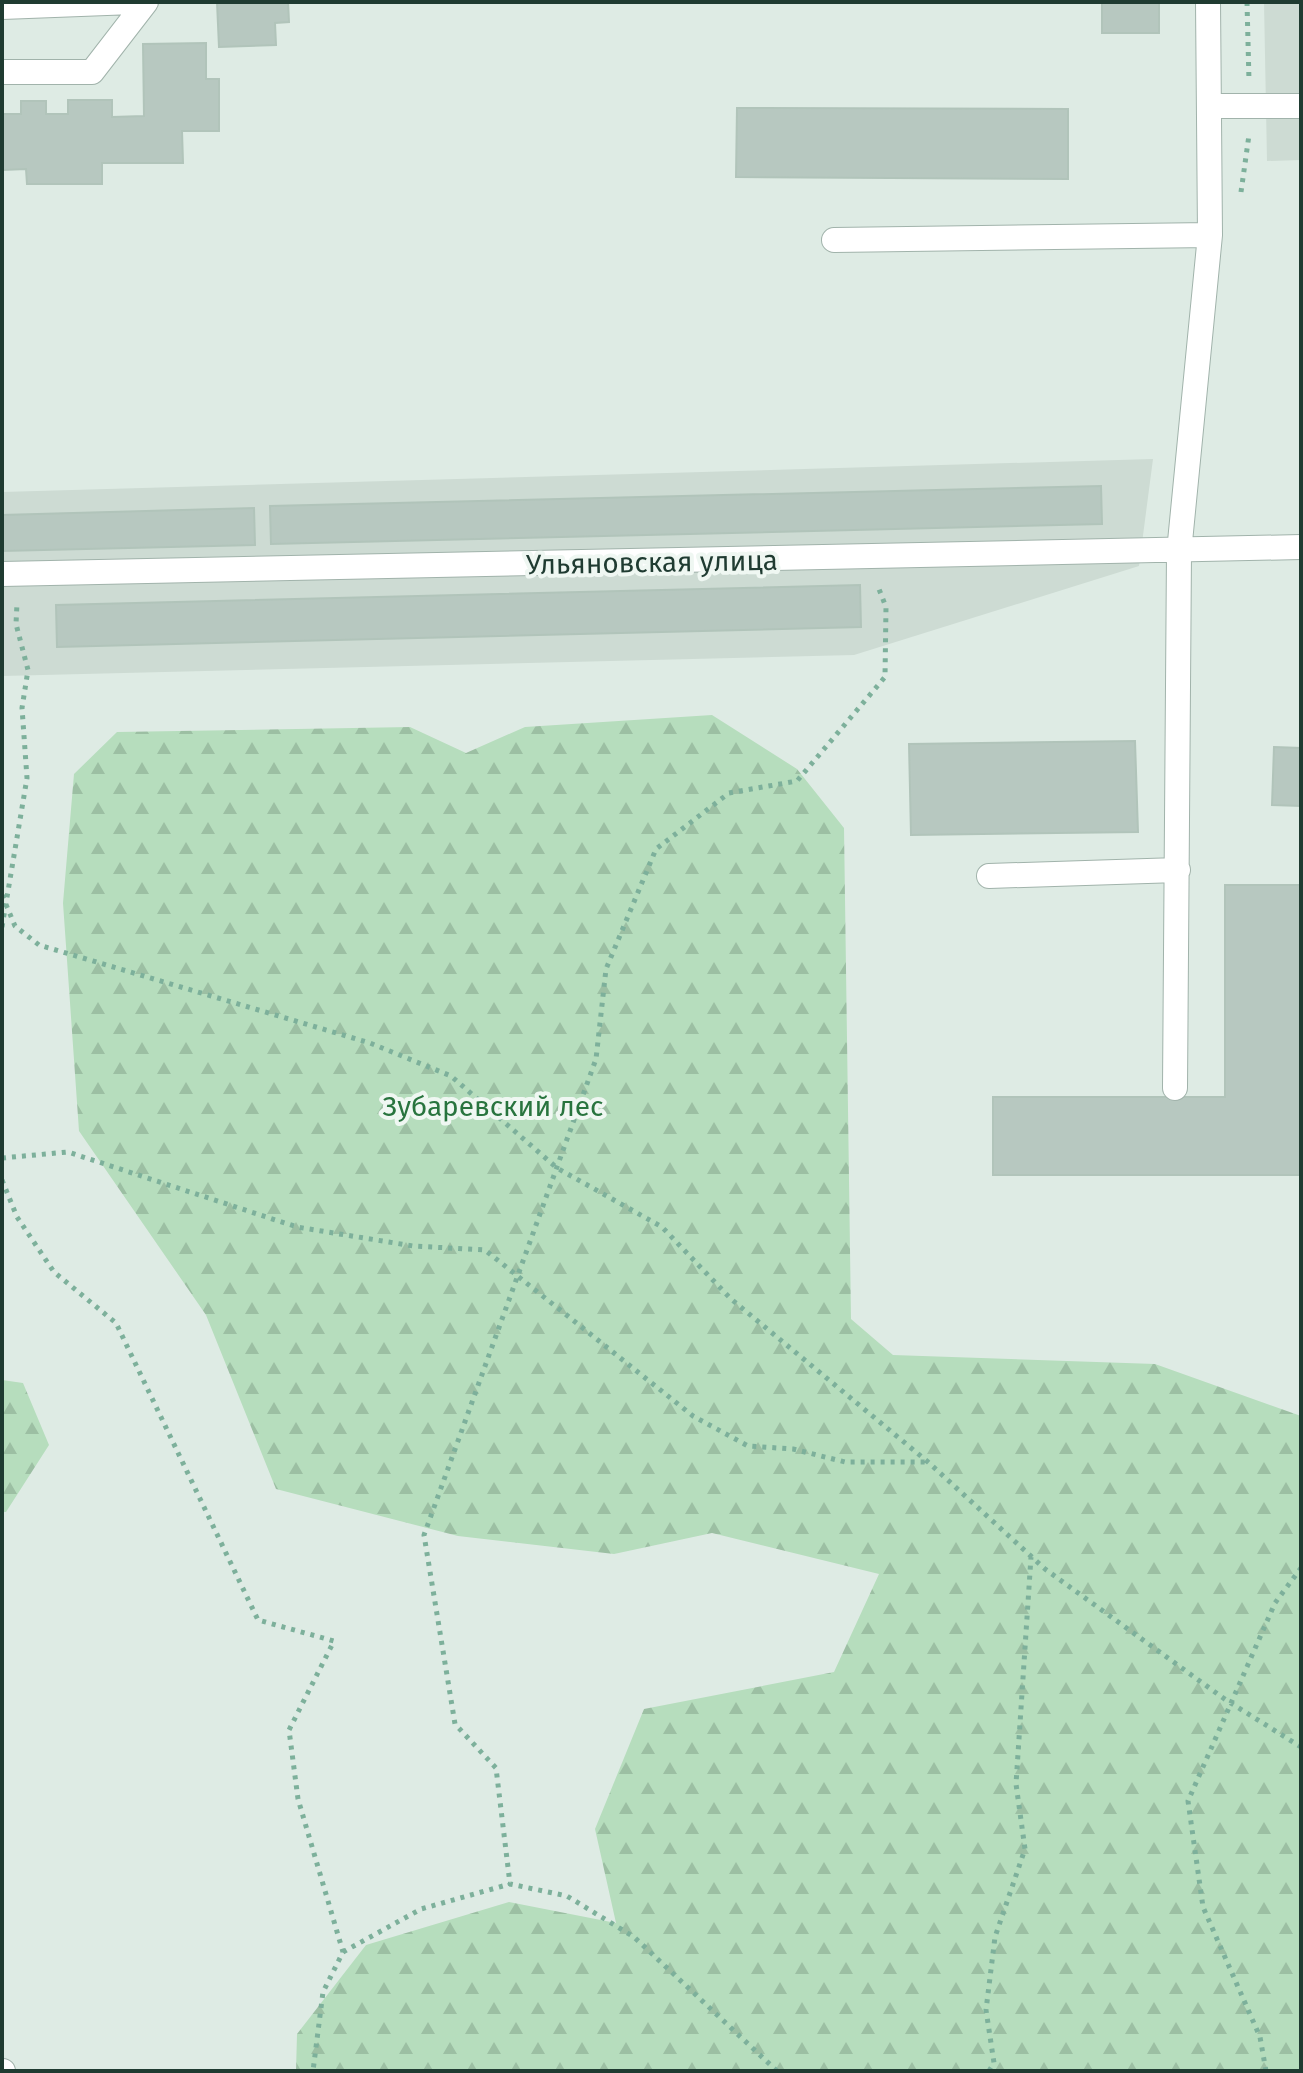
<svg xmlns="http://www.w3.org/2000/svg" width="1303" height="2073" font-family="'Fira Sans',sans-serif">
<style>
.built{fill:#cddbd3}
.forest{fill:url(#forest-firs)}
.building{fill:#b7c8c0;stroke:#b1c4ba;stroke-width:2}
.lines{fill:none;stroke-linecap:round;stroke-linejoin:round}
.minor-casing{stroke:#a1b3ab;stroke-width:26}
.path{stroke:#7db09b;stroke-width:5;stroke-dasharray:4 6;stroke-linecap:butt}
.minor{stroke:#fff;stroke-width:24}
.labels{text-anchor:middle;stroke-width:8;stroke-linejoin:round;paint-order:stroke}
.street-label{font-size:28px;fill:#1f3b31;stroke:#eff7f2}
.park-label{font-size:28px;fill:#28743e;stroke:#eff7f2}
</style>
<defs>
<pattern id="forest-firs" width="22" height="20" patternUnits="userSpaceOnUse" patternTransform="scale(2)"><rect width="22" height="20" fill="#b6ddbd"/><path d="M5 1l3.5 6h-7zM16 11l3.5 6h-7z" fill="#9cbfa3"/></pattern>
</defs>
<rect width="100%" height="100%" fill="#deebe4"/>
<path class="built" d="M1264,2H1301V160L1267,161Z
M1153,459L1139,566L854,655L2,676V492Z"/>
<path class="forest" d="M712,715L797,769L844,828L851,1319L893,1355L1155,1364L1301,1416V2071H296L297,2034L366,1945L509,1902L616,1923L595,1829L644,1709L834,1672L879,1574L712,1533L614,1554L458,1536L276,1489L206,1315L79,1131L63,903L74,774L117,732L410,727L466,753L525,727Z
M2,1380L23,1383L49,1445L6,1512H2Z"/>
<path class="building" d="M217,2H288L289,22L275,23L276,45L219,47Z
M1102,2H1159V33H1102Z
M206,43V79H219V131H182L183,163H102V184H27L26,169L3,170V114H21V101H46V114H68V100H112V117L144,116L143,44Z
M737,108L1068,109V179L736,177Z
M1101,486L1102,524L271,544L270,506Z
M254,508L255,545L2,551V515Z
M860,585L861,627L57,647L56,605Z
M1135,741L1138,832L911,835L909,744Z
M1274,747L1301,748V806L1272,805Z
M1225,885H1301V1175H993V1097H1225Z"/>
<g class="lines">
<g class="minor-casing">
<path id="minor" d="M2,7L133,2
M2,72H92L146,2
M1209,106H1301
M834,240L1210,235
M2,574L1301,547
M989,876L1178,870
M1175,1088L1179,552L1210,235L1208,2
M2,2071H3"/>
</g>
<path class="path" d="M1247,2L1249,81
M1241,192L1249,135
M2,895L15,926L39,945L370,1043L451,1076L557,1168L662,1227L731,1299L928,1462L1045,1569L1226,1700L1301,1747
M2,927L27,778L22,708L28,670L16,624L17,603
M2,1158L68,1152L297,1227L413,1246L485,1250L693,1416L748,1446L793,1449L845,1462H927
M2,1180L17,1217L54,1272L116,1323L258,1620L334,1641L289,1730L298,1799L343,1952L323,1992L313,2071
M343,1952L421,1909L510,1884
M777,2071L634,1937L567,1896L510,1884L496,1768L455,1724L424,1535L596,1059L606,969L656,849L729,793L797,781L885,677L886,607L877,584
M989,2071L994,2063L986,2010L995,1937L1025,1849L1016,1784L1031,1557
M1266,2071L1260,2037L1203,1907L1188,1801L1275,1603L1301,1568"/>
<use href="#minor" class="minor"/>
</g>
<g class="labels">
<g class="street-label">
<text transform="translate(652 562) rotate(-1)" y="10">Ульяновская улица</text>
</g>
<g class="park-label">
<text x="493" y="1116">Зубаревский лес</text>
</g>
</g>
<rect width="1303" height="2073" fill="none" stroke="#1f3b31" stroke-width="8"/>
</svg>
